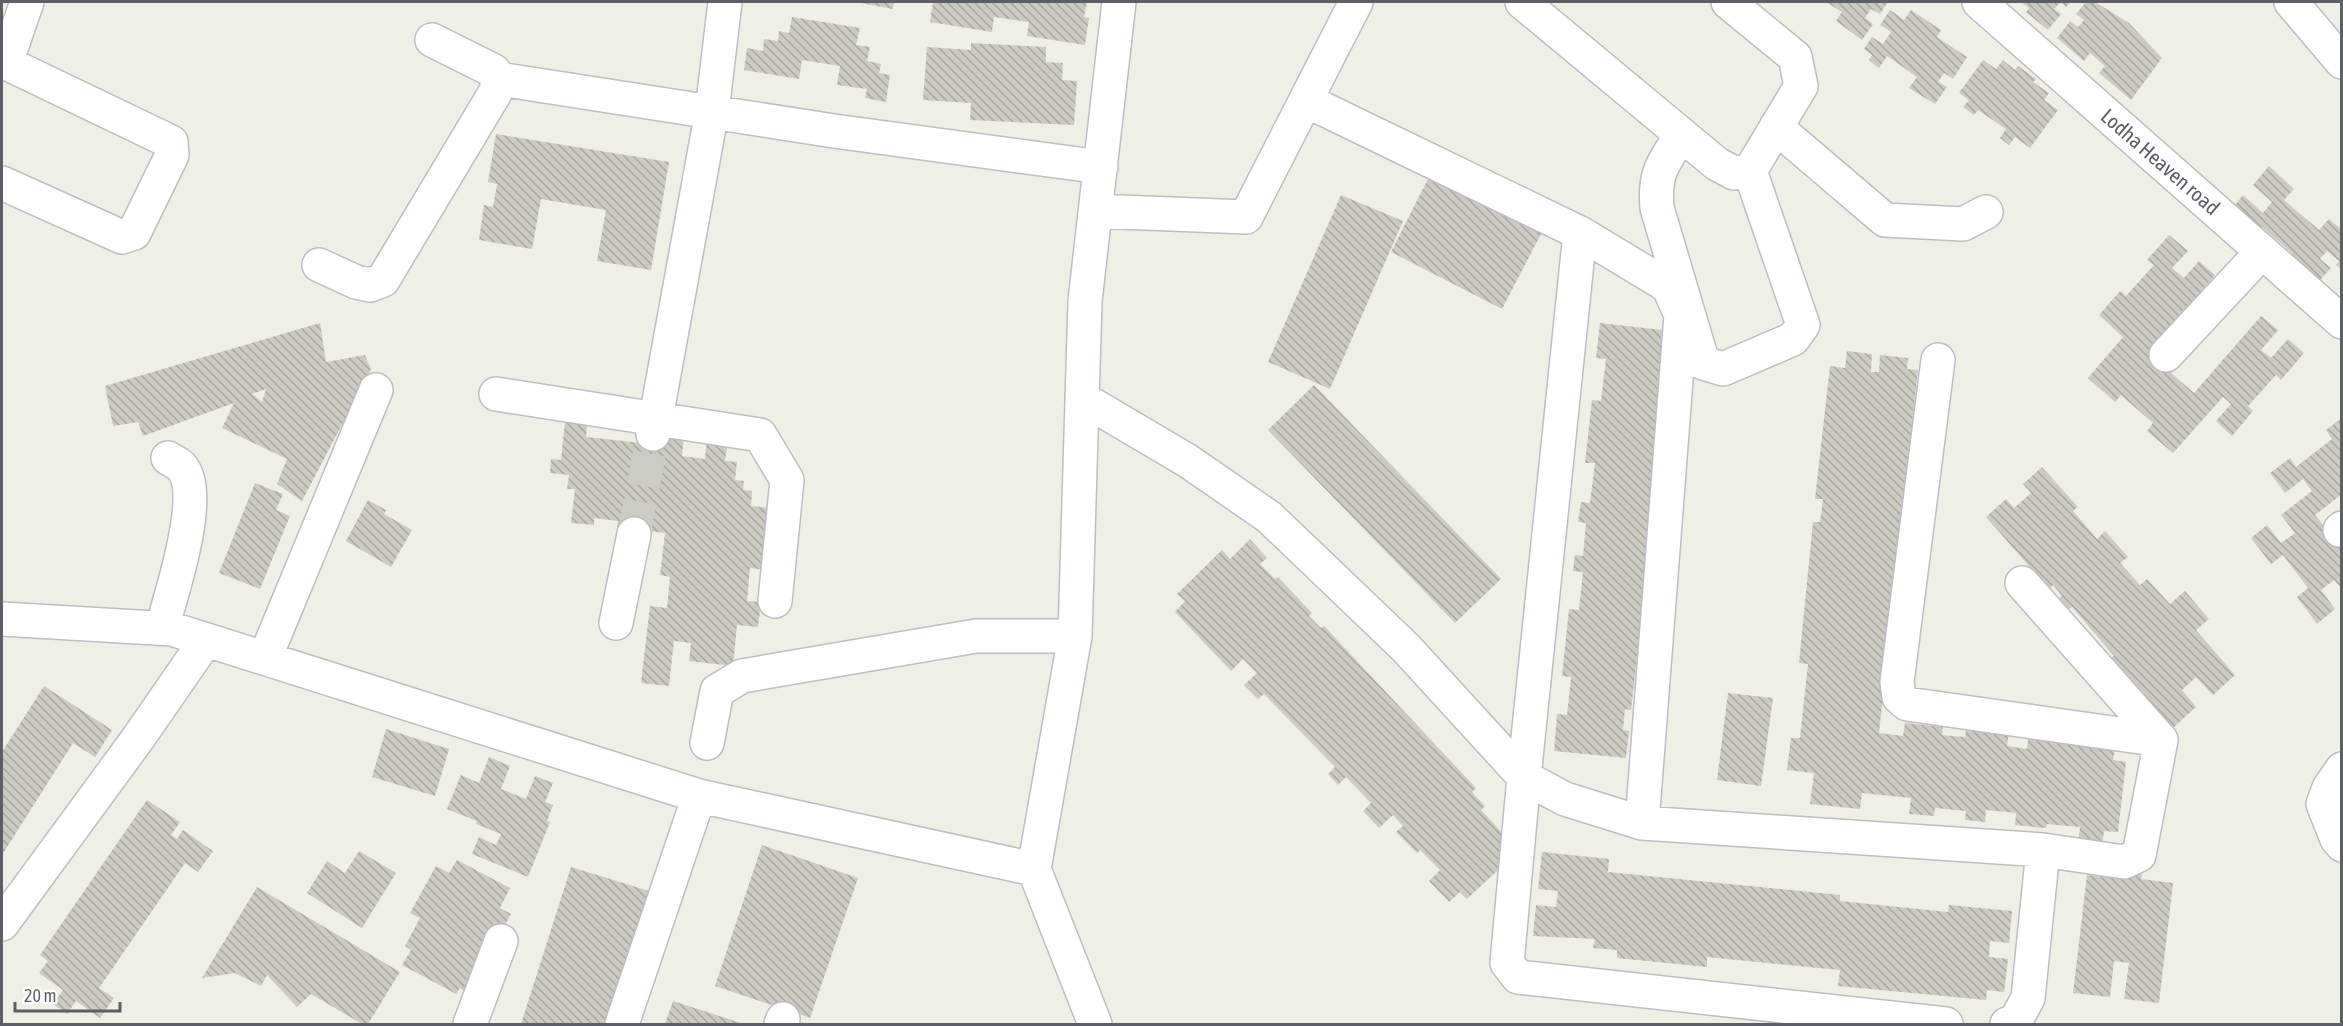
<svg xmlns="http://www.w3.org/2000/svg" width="2343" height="1026" font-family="'Asap Condensed',sans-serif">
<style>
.building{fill:url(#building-back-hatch);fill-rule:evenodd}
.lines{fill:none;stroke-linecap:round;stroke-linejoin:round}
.minor-tunnel{stroke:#caccc5;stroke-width:33;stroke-dasharray:33 16;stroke-linecap:butt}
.minor-casing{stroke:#bdbdc4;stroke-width:36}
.minor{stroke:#fff;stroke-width:33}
.labels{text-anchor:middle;stroke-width:4.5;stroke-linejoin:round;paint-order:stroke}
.street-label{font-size:21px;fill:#5d5e66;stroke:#fff}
</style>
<defs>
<pattern id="building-back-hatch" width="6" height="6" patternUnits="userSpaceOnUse" patternTransform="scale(1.5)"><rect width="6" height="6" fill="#cbcbc1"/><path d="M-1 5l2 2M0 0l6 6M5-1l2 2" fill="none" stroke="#a8a8a1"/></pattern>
</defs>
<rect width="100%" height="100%" fill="#eff0e5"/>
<path class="building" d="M855,2H894L893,9Z
M933,2H1087L1084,17L1089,18L1085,45L1027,36L1029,22L994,17L992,32L930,22Z
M1826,2H1888L1880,14L1871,9L1865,18L1873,24L1862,40L1836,21L1842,12Z
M2021,2H2071L2066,7L2061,2L2054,9L2061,14L2048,30L2026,12L2029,8Z
M2086,2H2095L2129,23L2162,58L2131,100L2099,73L2105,66L2090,53L2084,61L2057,38L2070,21L2078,27L2084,20L2076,14Z
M1890,10L1904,20L1911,10L1941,30L1937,37L1967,57L1953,79L1944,73L1938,82L1947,87L1935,104L1909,88L1917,77L1887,56L1879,68L1869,60L1872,55L1864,49L1872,37L1883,44L1891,32L1880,25Z
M792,17L860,28L856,45L870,47L867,61L881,64L879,73L890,75L886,102L865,98L867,89L837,85L840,66L802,60L799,79L744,70L747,48L763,51L764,39L778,41L779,31L789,33Z
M971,43L1046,47V62L1063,63L1062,80L1077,81L1074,125L970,120L971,103L923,100L927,47L971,50Z
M1983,60L1996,69L2003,60L2015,70L2018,66L2036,79L2033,82L2049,93L2044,100L2058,110L2030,148L2015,137L2009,145L2000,138L2006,129L1978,110L1974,115L1963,107L1969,100L1959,93Z
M496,134L669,162L651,270L597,261L606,210L541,199L532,249L479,240L484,205L493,207L497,184L488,182Z
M2269,166L2294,189L2284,200L2319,230L2329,219L2342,230V270L2336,265L2339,261L2327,251L2320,259L2331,268L2312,289L2283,263L2292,253L2262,227L2254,237L2228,214L2243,195L2263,213L2272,202L2253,185Z
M1431,173L1543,230L1502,309L1391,252Z
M1341,195L1403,221L1330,389L1268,362Z
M2169,235L2188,251L2172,268L2184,278L2199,261L2215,275L2148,353L2194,393L2261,316L2278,330L2261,350L2271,358L2288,339L2304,353L2281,380L2276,375L2248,406L2253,411L2232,436L2216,421L2231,404L2223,397L2173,453L2147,431L2153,423L2121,395L2115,402L2088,378L2123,337L2099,315L2120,291L2126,296L2154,265L2147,260Z
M320,323L326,362L365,355L371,369L302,501L277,484L287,459L222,428L234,403L143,436L138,422L113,426L105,386ZM266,389L262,402L252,394Z
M1600,323L1662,330L1661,339H1672L1631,710L1625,709L1623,730L1629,731L1626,758L1554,751L1557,714L1567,715L1571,677L1562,676L1569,609L1579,610L1583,572L1573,571L1575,555L1583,556L1586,523L1578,522L1581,502L1590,503L1595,463H1585L1592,400L1601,401L1606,359L1596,358Z
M1847,351L1872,354L1871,372H1879L1880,355L1908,358L1907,369L1918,370L1879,733L1903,736L1905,723L1943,727L1942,735L1965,737L1966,729L2009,733L2007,746L2027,749L2029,735L2076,740L2075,745L2115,749L2113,760L2126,762L2118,832L2104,831L2102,846L2078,844L2080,827L2047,824L2046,828L2015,825L2016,813L1986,810L1985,822L1965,820L1966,811L1935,808L1934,816L1909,814L1911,798L1862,793L1860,809L1810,804L1814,773L1787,770L1791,738H1800L1808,664L1799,663L1813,522H1820L1823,499H1815L1830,366L1845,368Z
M1314,385L1501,579L1455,623L1268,430Z
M2342,418V494L2315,515L2342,549V589L2334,580L2321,590L2335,609L2317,624L2297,597L2308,588L2283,555L2271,564L2251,538L2267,525L2281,543L2295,533L2281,515L2312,491L2303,479L2285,493L2270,473L2290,458L2296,467L2332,439L2326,430Z
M565,422L587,425L586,437L661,445L663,433L684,435L682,456L705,459L707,438L728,440L725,461L737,462L735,480L744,481L743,490L752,491L751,506L771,508L765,570L750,568L747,601L761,602L758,627L737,625L733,666L689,661L691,643L674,641L669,686L641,683L650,606L667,608L670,577L660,575L665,533L617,527L618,521L594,518V525L571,523L575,489H567L569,475L550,473L551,459L561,460Z
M2042,467L2078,507L2073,511L2097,539L2105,531L2128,557L2120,563L2140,585L2147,579L2170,604L2185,591L2209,619L2196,630L2235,675L2213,695L2196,677L2182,690L2196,707L2173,728L2111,658L2114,656L2072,607L2068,610L2058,599L2062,596L2053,585L2049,589L1986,517L2006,499L2014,508L2031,493L2023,484Z
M255,483L283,494L276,510L290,516L260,589L219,573Z
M368,500L386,510L384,514L412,530L391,567L346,541Z
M1250,539L1267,558L1260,564L1275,579L1278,577L1312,613L1309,616L1321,628L1324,626L1476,788L1472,792L1485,806L1481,810L1510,841L1513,856L1467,899L1460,892L1449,902L1429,881L1440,870L1420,850L1417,853L1396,832L1403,826L1393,815L1379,828L1363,811L1371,803L1346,777L1338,785L1328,774L1335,767L1264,694L1258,699L1244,685L1257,673L1243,659L1231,671L1175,612L1185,601L1177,594L1222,550L1230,559Z
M44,686L112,730L95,757L73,743L2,855V752Z
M1728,693L1773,698L1761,786L1717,780Z
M386,729L449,749L435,796L372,777Z
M489,757L510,766L501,789L526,799L535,776L553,783L545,802L553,805L547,821L550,822L528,877L472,854L479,837L496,845L501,834L476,824L477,821L447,809L461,775L479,783Z
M147,800L180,822L171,835L177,839L183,830L213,851L198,872L185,863L99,988L114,998L100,1018L76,1001L67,1014L53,1004L63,990L39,973L48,961L40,955Z
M762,845L858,878L810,1018L715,986Z
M359,851L396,873L362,928L307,893L327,861L345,873Z
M1542,852L1609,859L1608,872L1840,895V901L1948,912L1949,905L2012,911L2009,943L1990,941L1989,957L2008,959L2004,992L1987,990L1986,1000L1838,986L1840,970L1707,957V967L1617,958V950L1593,948L1595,939L1533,936L1536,905L1556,907L1558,891L1538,889Z
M457,860L510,888L500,908L511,914L468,994L460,988L456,994L402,965L411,950L405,946L420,918L410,913L436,866L449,873Z
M571,867L649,891L606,1024H521Z
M2117,872L2142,874L2141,879L2173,883L2159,1003L2124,999L2129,963L2114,961L2110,997L2073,993L2087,875L2116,878Z
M257,887L400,972L368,1024H362L311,994L297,1007L267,975L261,986L235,973L202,978Z
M673,1001L744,1024H665Z"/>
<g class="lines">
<path class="minor-tunnel" d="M634,534L653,434"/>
<g class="minor-casing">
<path id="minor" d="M1522,2L1717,164L1734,173L1750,171L1801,86L1795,57L1728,2
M1979,2L2342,322
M2291,2L2342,62
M2,61L171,142L172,155L134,233L122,237L2,183
M6,63L27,2
M499,79L834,131L1101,167
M1307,101L1580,233L1668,286L1681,315L1642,823
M1776,127L1885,220L1963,224L1986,212
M1681,135C1663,164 1654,172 1657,208L1703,363L1723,369L1793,339L1803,325L1750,171
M1096,211L1246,217L1356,2
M1580,233L1524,777L1507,963L1518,977L1946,1024
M319,265L356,282L370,285L383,280L495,93L499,79L494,71L432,40
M2166,355L2262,252
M1938,360L1897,682L1899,697L1907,704L2161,740
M496,394L760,435L787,480L775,601
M1083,399L1188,461L1269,517L1406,648L1524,777L1565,799L1642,823L2043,850L2124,862L2139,855L2161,740
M653,434L712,111L725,2
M2340,530L2342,528
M2022,583L2161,740
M2,619L172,629L699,796L1034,869
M616,623L634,534
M162,628C171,595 204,498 183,469C181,464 172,461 168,458
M265,658L376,390
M707,743L717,691L742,676L976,636H1075
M2342,769L2329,788L2323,804L2337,839L2342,845
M2,924L139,737L206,640
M470,1024L501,941
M622,1024L699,796
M781,1024L783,1019
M1095,1024L1034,869L1075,636L1085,301L1119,2
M2007,1024L2015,1022L2028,998L2043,850"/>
</g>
<use href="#minor" class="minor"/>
</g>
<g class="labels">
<g class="street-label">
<text transform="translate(2160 162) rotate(41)" y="7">Lodha Heaven road</text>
</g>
</g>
<rect width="2343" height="1026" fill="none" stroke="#5d5e66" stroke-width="6"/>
<path d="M15 1002v9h105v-9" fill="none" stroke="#5d5e66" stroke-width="3"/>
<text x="24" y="1002" font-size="18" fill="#5d5e66" stroke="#ffffff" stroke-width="4.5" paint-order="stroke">20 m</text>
</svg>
